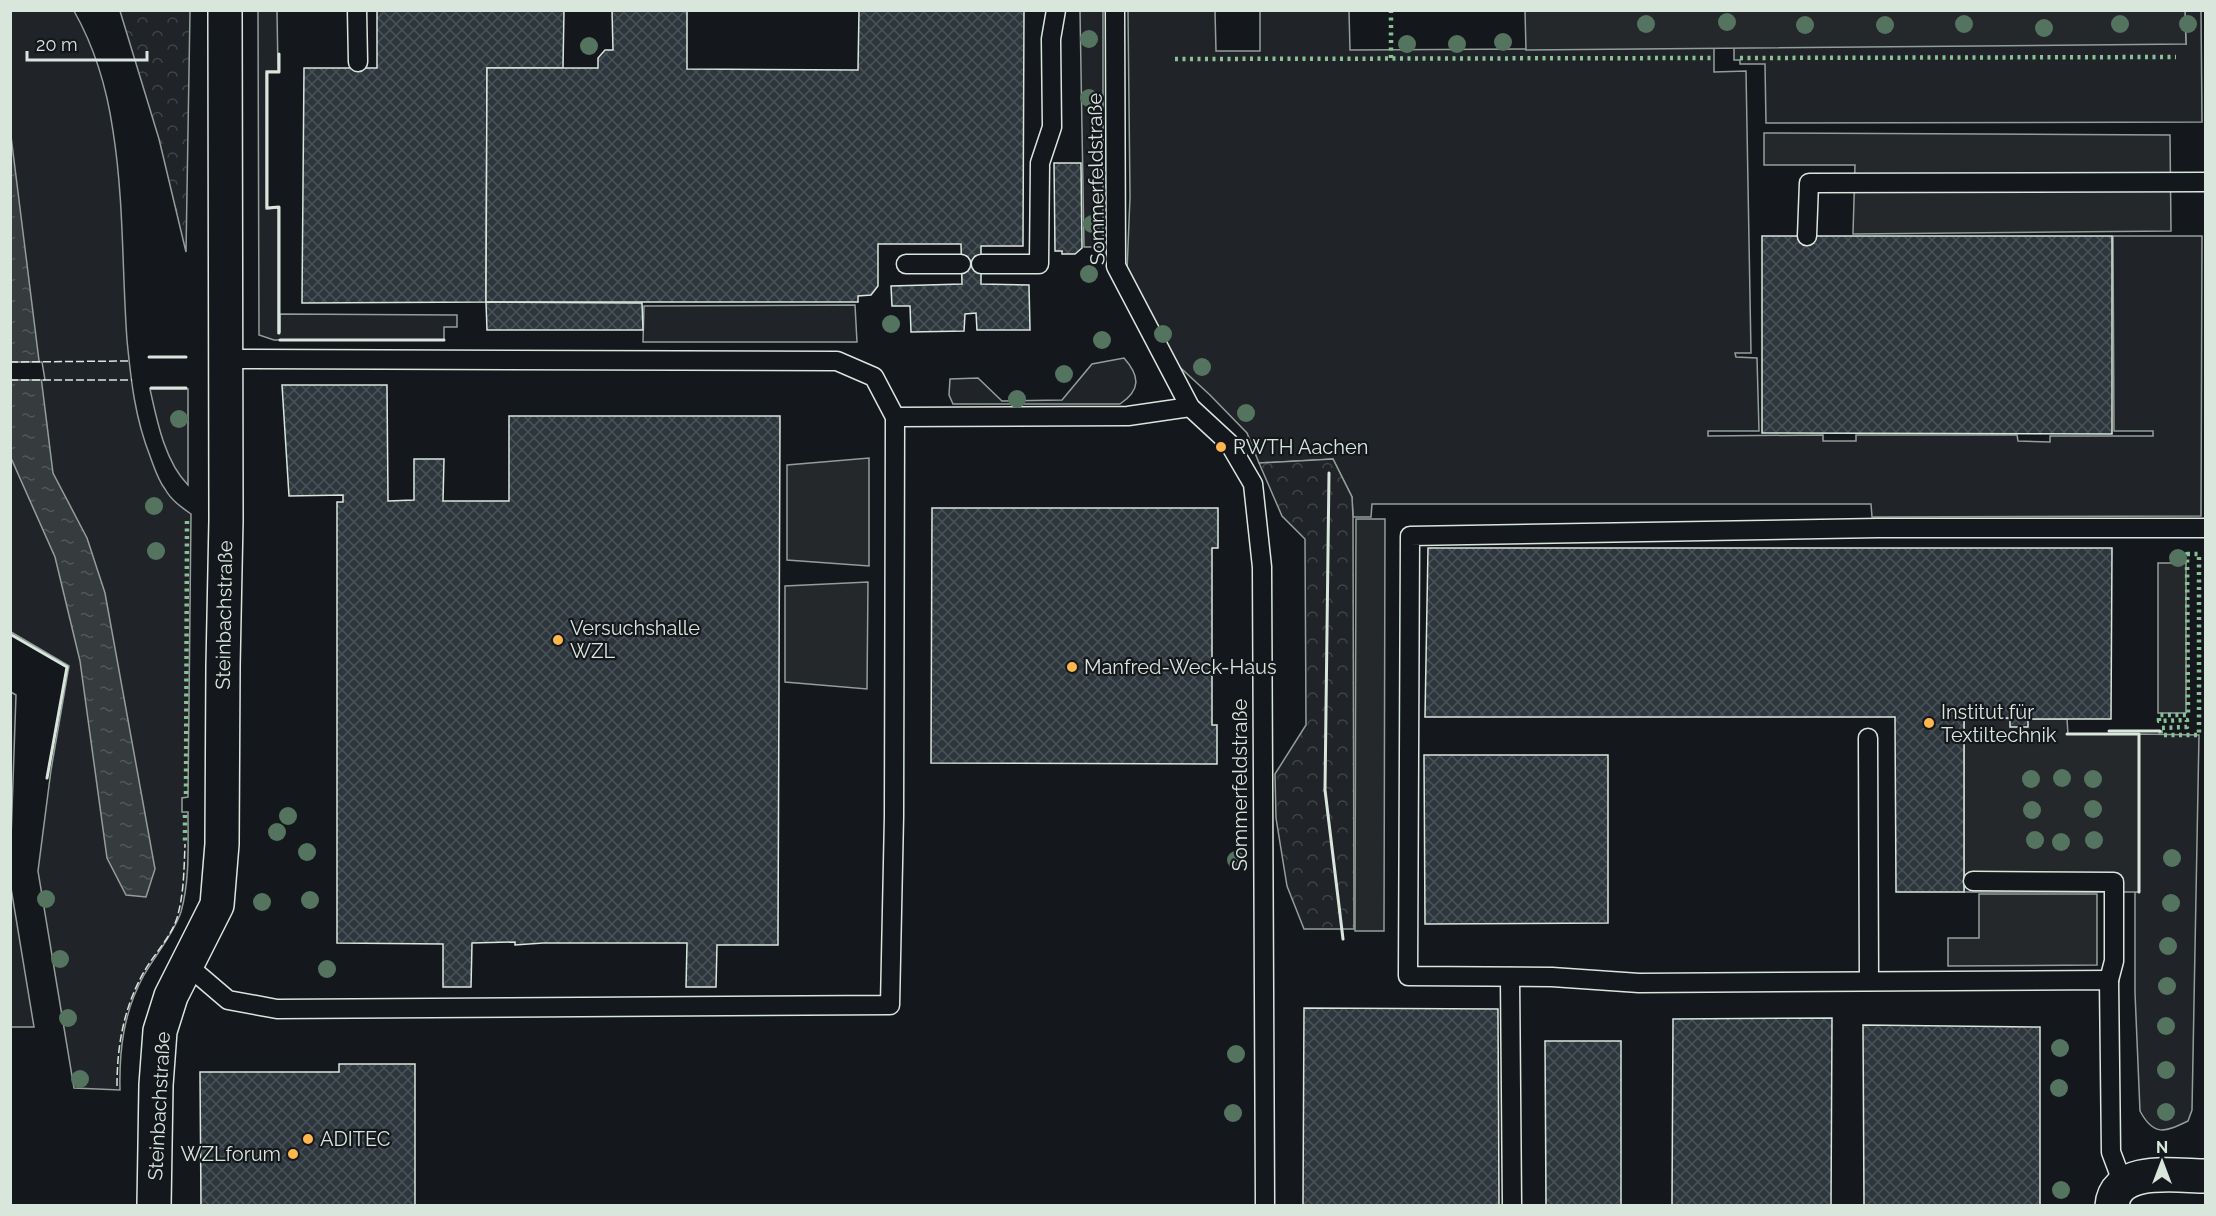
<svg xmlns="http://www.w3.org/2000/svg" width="2216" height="1216" viewBox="0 0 2216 1216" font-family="Raleway,sans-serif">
  <defs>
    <pattern id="forest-crowns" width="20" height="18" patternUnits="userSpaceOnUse" patternTransform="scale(1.5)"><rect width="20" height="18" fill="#202428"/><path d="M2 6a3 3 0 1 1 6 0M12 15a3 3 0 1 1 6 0" fill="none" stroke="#404447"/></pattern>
    <pattern id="water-ripples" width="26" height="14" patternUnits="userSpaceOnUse" patternTransform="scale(1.5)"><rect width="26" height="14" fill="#363b3e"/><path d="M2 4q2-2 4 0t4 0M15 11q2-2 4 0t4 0" fill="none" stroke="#525759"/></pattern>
    <pattern id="building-cross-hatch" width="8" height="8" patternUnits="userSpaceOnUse" patternTransform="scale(1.5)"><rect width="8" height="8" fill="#2c363c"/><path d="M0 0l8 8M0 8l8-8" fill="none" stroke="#4a5358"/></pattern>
  </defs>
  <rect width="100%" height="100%" fill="#14181c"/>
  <g fill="#202428" stroke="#939e99" stroke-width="1.5">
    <path d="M 1260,10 L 1349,11 L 1350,50 L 1714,48 L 1714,72 L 1746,71 L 1751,353 L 1735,353 L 1736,357 L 1757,358 L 1759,431 L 1708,431 L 1708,436 L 1823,435 L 1823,441 L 1856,441 L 1856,435 L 2017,435 L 2018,441 L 2050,442 L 2050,436 L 2153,436 L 2153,431 L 2114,431 L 2113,236 L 2202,236 L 2201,516 L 1872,517 L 1871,504 L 1372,504 L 1371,517 L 1353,517 L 1352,497 L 1333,459 L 1259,463 L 1247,433 L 1210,395 L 1171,359 L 1127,271 L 1130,197 L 1128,11 L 1215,11 L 1216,51 L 1260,51 Z"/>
    <path d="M 1816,10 L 2125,10 L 2186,44 L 2185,11 L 2201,11 L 2202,122 L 1766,123 L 1765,64 L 1740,64 L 1740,60 L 1734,60 L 1734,40 Z"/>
    <path d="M 11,11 L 74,11 C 95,48 107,89 113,131 C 124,200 122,271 127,340 C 131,381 135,418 150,456 C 154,467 158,480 165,489 C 171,500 181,507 191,514 L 188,797 L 182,798 L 182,812 L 188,812 C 188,844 190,880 181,912 C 173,935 156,954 144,975 C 124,1011 119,1049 120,1090 L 74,1088 L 38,871 L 51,770 L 69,666 L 11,632 Z"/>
    <path d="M 258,11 L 277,11 L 278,71 L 266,71 L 266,209 L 278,208 L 278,333 L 280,332 L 280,314 L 457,315 L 457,327 L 444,327 L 444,340 L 274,340 L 259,335 Z"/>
    <path d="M 1080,11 L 1103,11 L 1103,247 L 1084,247 Z"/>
    <path d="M 855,305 L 857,342 L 643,342 L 644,306 Z"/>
    <path d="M 1124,358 C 1140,376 1141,390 1120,404 L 953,404 L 949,395 L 950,379 L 978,378 L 1002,401 L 1062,400 L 1092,364 Z"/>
    <path d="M 150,389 L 188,389 L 188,485 C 165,462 157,421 150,389 Z"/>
    <path d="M 11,692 L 16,695 L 11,839 L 10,692 Z"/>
    <path d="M 2139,734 L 2199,735 L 2192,1110 L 2188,1121 C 2165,1132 2154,1137 2140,1111 L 2135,993 L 2135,892 L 2139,891 Z"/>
    <path d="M 10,888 L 11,888 L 34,1027 L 11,1027 Z"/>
  </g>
  <g fill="url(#forest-crowns)" stroke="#939e99" stroke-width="1.5">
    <path d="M 120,11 L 190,11 L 186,252 L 159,139 Z"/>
    <path d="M 1333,459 L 1352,497 L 1353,517 L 1354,929 L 1304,929 L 1287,886 L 1276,818 L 1275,774 L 1306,725 L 1305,539 L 1282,516 L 1259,463 Z"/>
  </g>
  <g fill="#24282b" stroke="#939e99" stroke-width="1.5">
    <path d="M 1525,11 L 2185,11 L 2186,44 L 1526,50 Z"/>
    <path d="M 1764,133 L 2170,135 L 2171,231 L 1853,234 L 1855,165 L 1764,165 Z"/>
    <path d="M 869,458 L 869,566 L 787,560 L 787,465 Z"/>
    <path d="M 1356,519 L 1385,519 L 1384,931 L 1355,931 Z"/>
    <rect x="2158" y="563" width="28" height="150"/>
    <path d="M 868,582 L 867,689 L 785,682 L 785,586 Z"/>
    <path d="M 1964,718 L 2067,719 L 2068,734 L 2139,734 L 2139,892 L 1964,892 Z"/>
    <path d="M 1979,894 L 2097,894 L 2097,965 L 1948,966 L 1948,938 L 1979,938 Z"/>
  </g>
  <path fill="url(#water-ripples)" stroke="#939e99" stroke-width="1.5" d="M 10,128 L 53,473 L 87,538 L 105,593 L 155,869 L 146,897 L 126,895 L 107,858 L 80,661 L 55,557 L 11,458 Z"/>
  <path fill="#14181c" stroke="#939e99" stroke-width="1.5" d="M 11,362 L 42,362 L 45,380 L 11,380 Z"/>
  <g fill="url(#building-cross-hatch)" stroke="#d8e6dc" stroke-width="1.5">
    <path d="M 377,10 L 564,10 L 563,68 L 487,68 L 486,302 L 302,303 L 304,68 L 377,68 Z"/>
    <path d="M 612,10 L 687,10 L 687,69 L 858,70 L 859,10 L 1024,10 L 1023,246 L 981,246 L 981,284 L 1029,285 L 1030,330 L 977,330 L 976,313 L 965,314 L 964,331 L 911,332 L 910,306 L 892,306 L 891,286 L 962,284 L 961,244 L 878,244 L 878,286 L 871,295 L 858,296 L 858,302 L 486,302 L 487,68 L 598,68 L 598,58 L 605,50 L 613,50 Z"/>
    <path d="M 1054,163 L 1081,163 L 1082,248 L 1075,254 L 1062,254 L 1062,251 L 1055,251 Z"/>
    <path d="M 1762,236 L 2112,236 L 2112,434 L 1762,433 Z"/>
    <path d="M 486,302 L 642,303 L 643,330 L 487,330 Z"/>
    <path d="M 282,385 L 387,385 L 388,501 L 414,500 L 414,459 L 444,459 L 443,501 L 509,501 L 509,416 L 780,416 L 778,945 L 717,945 L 716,987 L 686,987 L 687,943 L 543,943 L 515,945 L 515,942 L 472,943 L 471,987 L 443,987 L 443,944 L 337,943 L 337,502 L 343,502 L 343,495 L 289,496 Z"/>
    <path d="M 932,508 L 1218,508 L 1218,548 L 1212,548 L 1212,725 L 1217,725 L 1217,764 L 931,763 Z"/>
    <path d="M 1428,548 L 2112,548 L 2111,719 L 2028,719 L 2028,727 L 2010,727 L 2010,718 L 1964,718 L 1964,892 L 1896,892 L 1895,717 L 1425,717 Z"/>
    <path d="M 1424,755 L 1608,755 L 1608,923 L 1425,924 Z"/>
    <path d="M 1304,1008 L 1498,1009 L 1499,1206 L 1303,1206 Z"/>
    <path d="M 1832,1018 L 1831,1206 L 1672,1206 L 1673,1019 Z"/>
    <path d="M 1863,1025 L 2040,1027 L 2040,1206 L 1864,1206 Z"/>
    <path d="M 1545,1041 L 1621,1041 L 1621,1206 L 1546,1206 Z"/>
    <path d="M 339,1064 L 415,1064 L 415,1206 L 201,1206 L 200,1072 L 339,1072 Z"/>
  </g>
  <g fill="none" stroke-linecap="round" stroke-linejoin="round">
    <g stroke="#d8e6dc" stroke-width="21">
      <g id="service">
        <path d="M 357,10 L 358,62"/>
        <path d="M 1115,10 L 1116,266 L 1190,407 L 1229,443 L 1253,484 L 1262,567 L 1265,1206"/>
        <path d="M 1807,236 L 1809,183 L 2206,182"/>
        <path d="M 906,264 L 961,264"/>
        <path d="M 981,264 L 1039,264 L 1040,163 L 1052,127 L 1051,39 L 1056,10"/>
        <path d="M 895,417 L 1128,416 L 1190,407"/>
        <path d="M 1868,738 L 1869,981"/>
        <path d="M 1973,881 L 2114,882 L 2114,961 L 2109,980"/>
        <path d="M 187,965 L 228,1000 L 277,1009 L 890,1005 L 894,816 L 895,417 L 874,377 L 837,361 L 227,359"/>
        <path d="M 1510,977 L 1512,1206"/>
        <path d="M 2123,1184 L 2111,1152 L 2109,980 L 1639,983 L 1552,977 L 1408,976 L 1410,536 L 1878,528 L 2206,528"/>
      </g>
    </g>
    <g stroke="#d8e6dc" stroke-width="36">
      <g id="minor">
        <path d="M 154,1206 L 156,1085 L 160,1031 L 171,996 L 217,905 L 222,844 L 223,666 L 226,520 L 225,10"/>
        <path d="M 2112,1206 C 2115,1165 2177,1176 2206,1176"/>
      </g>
    </g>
    <use href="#service" stroke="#14181c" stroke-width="18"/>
    <use href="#minor" stroke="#14181c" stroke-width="33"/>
    <g stroke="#8ac095" stroke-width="4.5" stroke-dasharray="3 4.5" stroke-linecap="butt">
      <path d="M 1391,10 L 1391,58"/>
      <path d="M 1740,58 L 2176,57"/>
      <path d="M 1175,59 L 1712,58"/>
      <path d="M 2187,554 L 2199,554 L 2199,735 L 2161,735 L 2160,728 L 2187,727 L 2187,720 L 2159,721 L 2159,715 L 2188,715 Z"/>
      <path d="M 186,794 L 187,517"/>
      <path d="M 185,815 L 185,844"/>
    </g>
    <g stroke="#d8e6dc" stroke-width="1.5" stroke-dasharray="8 3" stroke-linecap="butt">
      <path d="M 10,362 L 131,361"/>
      <path d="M 10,380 L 132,380"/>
      <path d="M 117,1086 C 117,1045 124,1006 145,970 C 155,953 171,937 177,918 C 184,894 184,869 185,844"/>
    </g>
    <g stroke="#d8e6dc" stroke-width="3">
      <path d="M 279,333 L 279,207 L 267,208 L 267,72 L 279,72 L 279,54"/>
      <path d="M 280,340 L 444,340"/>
      <path d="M 149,357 L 186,357"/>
      <path d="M 151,388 L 186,388"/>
      <path d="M 1329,473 L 1325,790 L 1343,939"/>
      <path d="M 10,634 L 67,667 L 47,778"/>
      <path d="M 2109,731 L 2160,731"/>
      <path d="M 2067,734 L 2139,734 L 2139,892"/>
    </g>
  </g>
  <g fill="#55745f">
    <circle cx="1727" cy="22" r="9"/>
    <circle cx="1646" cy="24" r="9"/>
    <circle cx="1964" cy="24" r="9"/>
    <circle cx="2120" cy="24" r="9"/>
    <circle cx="2188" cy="24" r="9"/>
    <circle cx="1805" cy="25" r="9"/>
    <circle cx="1885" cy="25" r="9"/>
    <circle cx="2044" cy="28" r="9"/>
    <circle cx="1089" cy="39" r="9"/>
    <circle cx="1503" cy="42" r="9"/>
    <circle cx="1407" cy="44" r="9"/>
    <circle cx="1457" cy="44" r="9"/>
    <circle cx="589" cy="46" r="9"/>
    <circle cx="1089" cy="98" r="9"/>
    <circle cx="1092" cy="224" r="9"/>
    <circle cx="1089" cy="274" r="9"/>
    <circle cx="891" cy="324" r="9"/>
    <circle cx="1163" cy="334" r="9"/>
    <circle cx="1102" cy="340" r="9"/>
    <circle cx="1202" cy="367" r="9"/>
    <circle cx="1064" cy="374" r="9"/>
    <circle cx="1017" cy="399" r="9"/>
    <circle cx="1246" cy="413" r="9"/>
    <circle cx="179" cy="419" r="9"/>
    <circle cx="154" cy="506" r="9"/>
    <circle cx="156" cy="551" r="9"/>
    <circle cx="2178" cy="558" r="9"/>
    <circle cx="2062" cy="778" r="9"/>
    <circle cx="2031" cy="779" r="9"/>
    <circle cx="2093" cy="779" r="9"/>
    <circle cx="2093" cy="809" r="9"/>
    <circle cx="2032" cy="810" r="9"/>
    <circle cx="288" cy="816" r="9"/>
    <circle cx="277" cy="832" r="9"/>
    <circle cx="2035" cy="840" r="9"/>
    <circle cx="2094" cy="840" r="9"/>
    <circle cx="2061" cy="842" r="9"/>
    <circle cx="307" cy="852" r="9"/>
    <circle cx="2172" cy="858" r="9"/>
    <circle cx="1236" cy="860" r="9"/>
    <circle cx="46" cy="899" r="9"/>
    <circle cx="310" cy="900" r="9"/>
    <circle cx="262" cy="902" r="9"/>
    <circle cx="2171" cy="903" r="9"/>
    <circle cx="2168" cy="946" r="9"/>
    <circle cx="60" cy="959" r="9"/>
    <circle cx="327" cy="969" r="9"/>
    <circle cx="2167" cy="986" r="9"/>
    <circle cx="68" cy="1018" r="9"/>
    <circle cx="2166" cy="1026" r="9"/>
    <circle cx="2060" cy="1048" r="9"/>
    <circle cx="1236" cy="1054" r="9"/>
    <circle cx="2166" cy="1070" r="9"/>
    <circle cx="80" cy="1079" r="9"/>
    <circle cx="2059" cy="1088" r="9"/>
    <circle cx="2166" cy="1112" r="9"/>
    <circle cx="1233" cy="1113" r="9"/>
    <circle cx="2061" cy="1190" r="9"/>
  </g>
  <g fill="#ffb74d" stroke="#14181c" stroke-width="2">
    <circle cx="1221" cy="447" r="6"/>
    <circle cx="558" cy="640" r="6"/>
    <circle cx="1072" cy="667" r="6"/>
    <circle cx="1929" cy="723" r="6"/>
    <circle cx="308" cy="1139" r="6"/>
    <circle cx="293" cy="1154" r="6"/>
  </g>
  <g text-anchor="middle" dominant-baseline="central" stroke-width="4.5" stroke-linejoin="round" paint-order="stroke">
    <g font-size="20" fill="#d8e6dc" stroke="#14181c">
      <text transform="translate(1096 179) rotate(-91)">Sommerfeldstraße</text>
      <text transform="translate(224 615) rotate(-89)">Steinbachstraße</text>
      <text transform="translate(1240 785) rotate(-90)">Sommerfeldstraße</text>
      <text transform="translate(159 1106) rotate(-87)">Steinbachstraße</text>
    </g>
    <g font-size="20" fill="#d8e6dc" stroke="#14181c" text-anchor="start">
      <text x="1233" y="447">RWTH Aachen</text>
      <text x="570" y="628">Versuchshalle<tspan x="570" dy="23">WZL</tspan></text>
      <text x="1084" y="667">Manfred-Weck-Haus</text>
      <text x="1941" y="712">Institut für<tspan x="1941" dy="23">Textiltechnik</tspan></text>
      <text x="320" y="1139">ADITEC</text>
      <text x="281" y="1154" text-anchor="end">WZLforum</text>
    </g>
  </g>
  <rect width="2216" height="1216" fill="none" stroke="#d8e6dc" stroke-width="24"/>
  <g transform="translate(2162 1162)" stroke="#14181c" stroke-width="4.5" paint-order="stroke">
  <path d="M0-4.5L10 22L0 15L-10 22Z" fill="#d8e6dc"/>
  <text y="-9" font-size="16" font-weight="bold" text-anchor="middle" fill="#d8e6dc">N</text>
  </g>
  <path d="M27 51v9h120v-9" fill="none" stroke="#d8e6dc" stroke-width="3"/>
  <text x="36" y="51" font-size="18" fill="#d8e6dc" stroke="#14181c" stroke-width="4.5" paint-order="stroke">20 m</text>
</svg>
